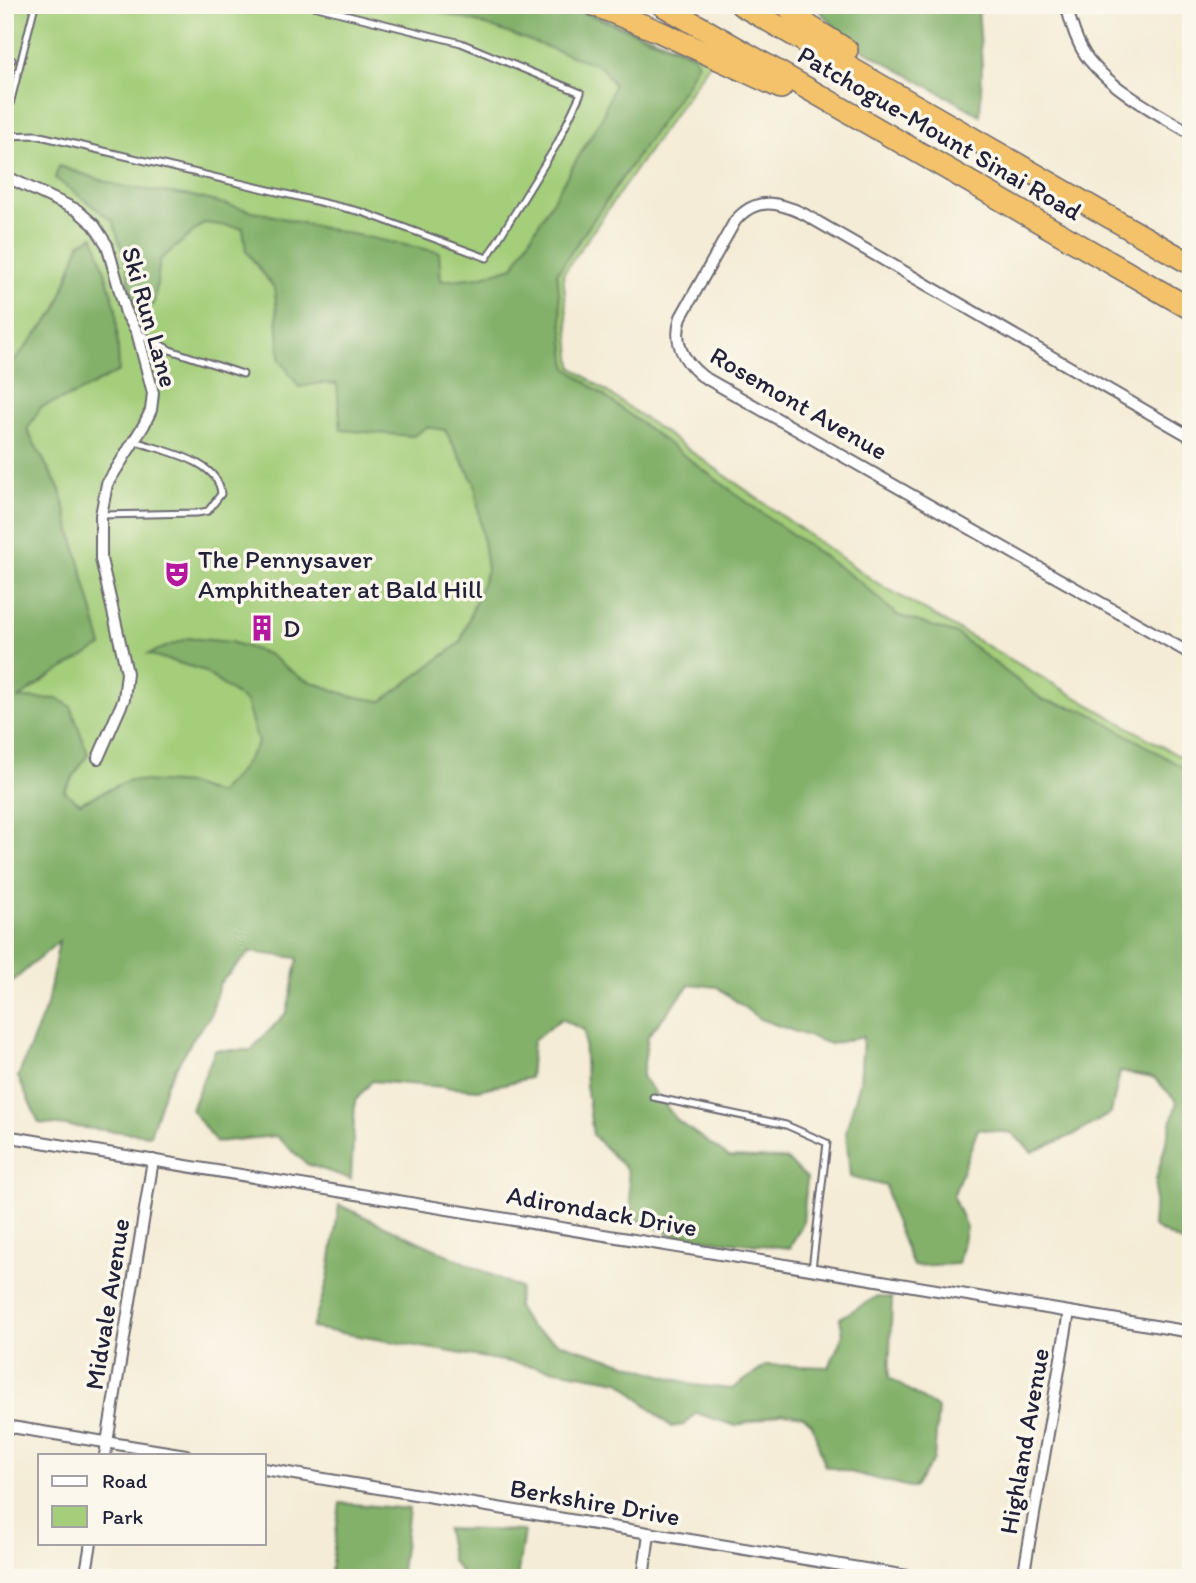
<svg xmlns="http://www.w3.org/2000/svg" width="1196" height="1583" viewBox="0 0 1196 1583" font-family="Itim,sans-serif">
  <rect width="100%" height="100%" fill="#fbf7ec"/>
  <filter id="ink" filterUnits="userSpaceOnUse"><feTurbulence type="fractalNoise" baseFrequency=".0143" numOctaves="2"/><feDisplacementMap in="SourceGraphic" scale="14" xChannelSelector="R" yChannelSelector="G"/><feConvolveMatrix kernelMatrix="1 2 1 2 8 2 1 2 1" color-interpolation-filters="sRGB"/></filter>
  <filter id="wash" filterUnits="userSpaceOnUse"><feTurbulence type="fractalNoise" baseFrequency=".00686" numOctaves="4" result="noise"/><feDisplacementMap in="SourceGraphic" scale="28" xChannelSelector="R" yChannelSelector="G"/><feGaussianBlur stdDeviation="1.57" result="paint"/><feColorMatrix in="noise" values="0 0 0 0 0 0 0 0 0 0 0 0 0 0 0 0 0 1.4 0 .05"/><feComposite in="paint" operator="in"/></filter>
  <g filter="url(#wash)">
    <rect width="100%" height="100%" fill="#f4ecd6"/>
    <path fill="#a4ce7a" stroke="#63785a" stroke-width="2" d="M 5,5 L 571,5 L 712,60 L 563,274 L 572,367 L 874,581 L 1191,763 L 1191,1011 L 5,793 Z"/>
    <g fill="#83b16a" stroke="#526a52" stroke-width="2">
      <path d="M 414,5 L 564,5 L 693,55 L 698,62 L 687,84 L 557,273 L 567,368 L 752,506 L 860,582 L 897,615 L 957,634 L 1043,700 L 1086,711 L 1191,772 L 1191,1242 L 1181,1242 L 1153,1227 L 1156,1180 L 1177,1101 L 1154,1078 L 1120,1072 L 1111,1113 L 1075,1134 L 1032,1152 L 1012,1133 L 978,1129 L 953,1197 L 966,1227 L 958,1264 L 913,1266 L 891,1211 L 886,1186 L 850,1177 L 846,1131 L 860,1082 L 863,1037 L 830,1044 L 760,1019 L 717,987 L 690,984 L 648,1036 L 642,1077 L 678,1121 L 729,1157 L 786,1159 L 807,1178 L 803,1222 L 790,1248 L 680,1237 L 633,1219 L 627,1170 L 593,1135 L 586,1085 L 584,1030 L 561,1019 L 533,1041 L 530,1078 L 478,1090 L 372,1081 L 355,1101 L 351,1179 L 307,1164 L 276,1136 L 216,1142 L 191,1109 L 215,1050 L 251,1050 L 287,1012 L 298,958 L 250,952 L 219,984 L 211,1015 L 194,1037 L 167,1083 L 150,1135 L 39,1123 L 18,1077 L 47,1005 L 59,941 L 5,988 L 5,365 L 14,361 L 56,311 L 80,243 L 94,236 L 116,308 L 119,371 L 76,394 L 41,407 L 27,430 L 60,490 L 102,646 L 50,676 L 19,698 L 59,699 L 71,707 L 88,754 L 64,791 L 80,803 L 129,780 L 189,784 L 218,794 L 239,772 L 258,743 L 246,702 L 202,670 L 148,654 L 188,638 L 231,642 L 268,654 L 301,678 L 350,696 L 382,701 L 460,643 L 487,570 L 475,484 L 445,430 L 427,427 L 413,436 L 341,430 L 337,384 L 322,383 L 299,387 L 280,360 L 275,289 L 246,251 L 243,228 L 204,223 L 160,260 L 154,305 L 133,306 L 127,266 L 113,221 L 55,178 L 59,166 L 119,186 L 192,196 L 318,227 L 439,252 L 441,281 L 479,277 L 513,267 L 602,117 L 614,85 L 600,66 L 483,24 Z"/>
      <path d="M 814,5 L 978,5 L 982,67 L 980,115 L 851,43 Z"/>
      <path d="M 339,1205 L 520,1288 L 517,1307 L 530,1327 L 559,1343 L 694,1385 L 732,1389 L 767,1365 L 829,1367 L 843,1335 L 840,1318 L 876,1297 L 892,1298 L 889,1378 L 938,1408 L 934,1459 L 914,1488 L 825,1466 L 812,1424 L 803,1416 L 782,1413 L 736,1426 L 696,1413 L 684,1425 L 671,1427 L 619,1381 L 312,1328 L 328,1279 Z"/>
      <path d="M 340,1503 L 409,1509 L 400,1578 L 330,1578 Z"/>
      <path d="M 446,1529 L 524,1531 L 517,1578 L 466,1578 L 452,1561 Z"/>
    </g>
  </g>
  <g filter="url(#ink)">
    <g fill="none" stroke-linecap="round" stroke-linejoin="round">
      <g stroke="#6c6971" stroke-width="9">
        <g id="lane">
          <path d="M 5,58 L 12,60"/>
          <path d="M 5,124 L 35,5"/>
          <path d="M 5,136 L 36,135 L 362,212 L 487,258 L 557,144 L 581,93 L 461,43 L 309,5"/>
          <path d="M 139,333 L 170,350 L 243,374"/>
          <path d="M 101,515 L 197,513 L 208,511 L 221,494 C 219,459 161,451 135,441"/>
          <path d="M 653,1097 L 786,1125 L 827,1143 L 812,1269"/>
        </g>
      </g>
      <g stroke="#6c6971" stroke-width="14">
        <g id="street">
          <path d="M 1066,5 C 1071,23 1077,45 1089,60 C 1113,90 1158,114 1191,133"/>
          <path d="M 5,176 L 77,210 L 94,225 L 107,245 L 126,313 L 137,332 L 153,393 L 151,410 L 144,425 L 107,484 L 101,515 L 101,559 L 127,673 L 124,699 L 98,758"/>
          <path d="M 1191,437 L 804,214 C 778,202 756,196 735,221 L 681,317 C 673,342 682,360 702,376 L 1191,654"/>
          <path d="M 5,1136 L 1191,1332"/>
          <path d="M 5,1426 L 186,1455"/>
          <path d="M 105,1455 L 153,1160"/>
          <path d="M 264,1469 L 919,1578"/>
          <path d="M 85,1578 L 91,1543"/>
          <path d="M 643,1578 L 649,1534"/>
          <path d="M 1023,1578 L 1069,1312"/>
        </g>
      </g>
      <g stroke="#6c6971" stroke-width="24">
        <g id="highway">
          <path d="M 594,5 L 660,32 L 781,88"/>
          <path d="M 662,5 L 1191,309"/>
          <path d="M 741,5 L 1191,264"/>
          <path d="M 786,5 L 809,26 L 847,50"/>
        </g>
      </g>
      <use href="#lane" stroke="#fff" stroke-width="5"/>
      <use href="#street" stroke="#fff" stroke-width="10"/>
      <use href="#highway" stroke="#f3c26a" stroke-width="21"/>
    </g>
  </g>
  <defs>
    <g id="theatre-bare" transform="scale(2.1)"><path d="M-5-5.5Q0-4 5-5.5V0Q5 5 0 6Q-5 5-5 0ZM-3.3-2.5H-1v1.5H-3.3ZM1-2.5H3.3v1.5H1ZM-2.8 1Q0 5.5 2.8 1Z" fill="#b5179e" stroke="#fbf7ec" stroke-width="2.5" paint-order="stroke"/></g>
    <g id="building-bare" transform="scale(2.1)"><path d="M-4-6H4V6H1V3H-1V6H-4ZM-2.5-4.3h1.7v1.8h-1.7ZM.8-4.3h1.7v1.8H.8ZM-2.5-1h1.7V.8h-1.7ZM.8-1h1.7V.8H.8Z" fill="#b5179e" stroke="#fbf7ec" stroke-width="2.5" paint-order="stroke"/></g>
  </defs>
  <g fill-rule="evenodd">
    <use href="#theatre-bare" x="177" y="574"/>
    <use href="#building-bare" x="262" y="628"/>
  </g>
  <g text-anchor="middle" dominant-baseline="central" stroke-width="7" stroke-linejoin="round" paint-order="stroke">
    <g font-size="26" fill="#22223b" stroke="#fbf7ec">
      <text transform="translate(940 133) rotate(30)">Patchogue-Mount Sinai Road</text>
      <text transform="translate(150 317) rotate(74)">Ski Run Lane</text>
      <text transform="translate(799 403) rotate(30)">Rosemont Avenue</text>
      <text transform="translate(602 1211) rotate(10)">Adirondack Drive</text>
      <text transform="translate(107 1304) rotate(-81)">Midvale Avenue</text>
      <text transform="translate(1024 1441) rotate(-80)">Highland Avenue</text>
      <text transform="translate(595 1502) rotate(10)">Berkshire Drive</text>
    </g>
    <g font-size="26" fill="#22223b" stroke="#fbf7ec" text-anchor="start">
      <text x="198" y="559">The Pennysaver<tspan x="198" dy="30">Amphitheater at Bald Hill</tspan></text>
      <text x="283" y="628">D</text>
    </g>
  </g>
  <rect width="1196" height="1583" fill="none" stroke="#fbf7ec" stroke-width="28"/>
  <rect x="38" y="1454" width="228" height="91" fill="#fbf7ec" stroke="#a4a2a5" stroke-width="2"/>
  <rect x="52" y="1476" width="35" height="10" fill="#ffffff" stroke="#a4a2a5" stroke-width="2"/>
  <text x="102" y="1488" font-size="21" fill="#22223b">Road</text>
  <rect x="52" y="1506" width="35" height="21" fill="#a4ce7a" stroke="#a4a2a5" stroke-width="2"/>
  <text x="102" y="1524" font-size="21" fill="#22223b">Park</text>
</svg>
